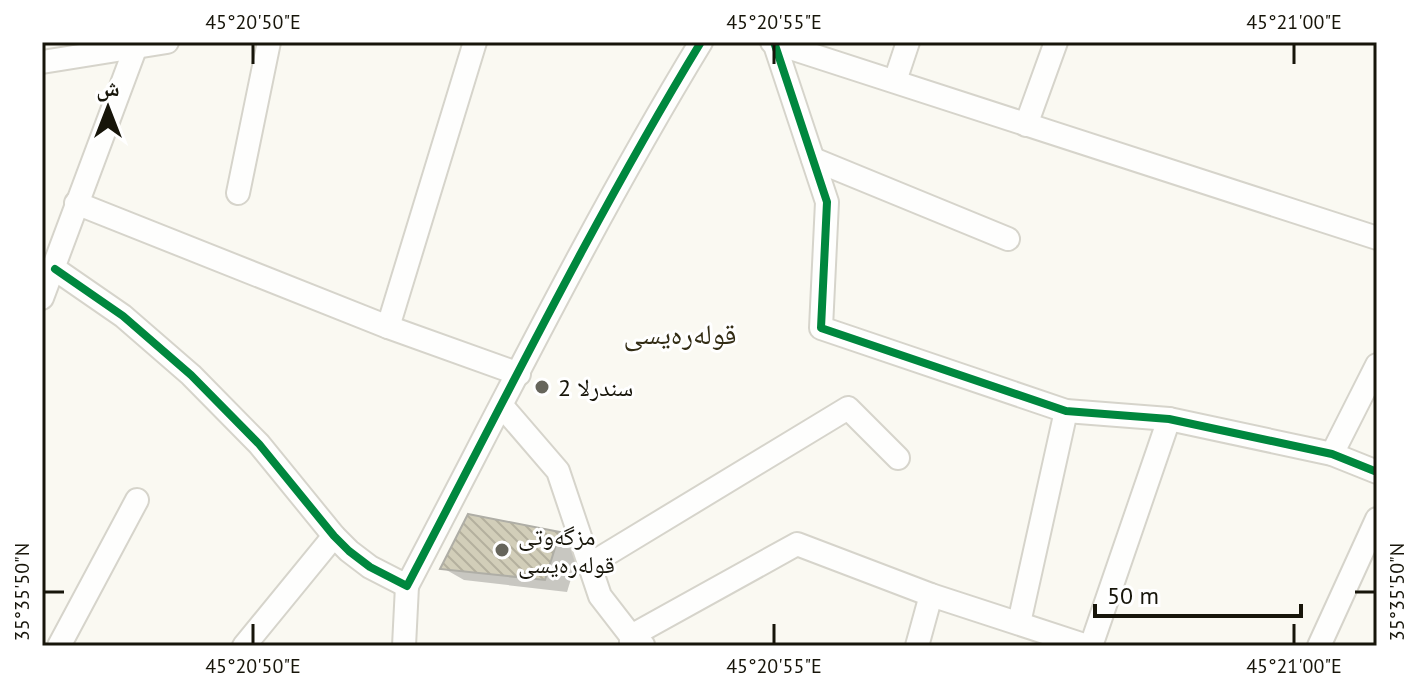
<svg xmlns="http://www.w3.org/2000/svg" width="1419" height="688" viewBox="0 0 1419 688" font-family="'PT Sans','Noto Naskh Arabic',sans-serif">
  <defs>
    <pattern id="building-back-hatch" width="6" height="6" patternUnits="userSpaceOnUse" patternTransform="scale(2)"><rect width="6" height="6" fill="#d2ceb9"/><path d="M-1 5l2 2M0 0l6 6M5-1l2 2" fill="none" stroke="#b4b09e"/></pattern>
  </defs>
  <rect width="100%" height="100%" fill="#faf9f2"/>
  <path fill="#0003" d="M 559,534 L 581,546 L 567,592 L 464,580 L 443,568 Z"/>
  <path fill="url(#building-back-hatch)" stroke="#afaea6" stroke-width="2" d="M 468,514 L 560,532 L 545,580 L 440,569 Z"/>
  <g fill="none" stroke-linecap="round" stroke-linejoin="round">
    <g stroke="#d6d4cb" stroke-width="26">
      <g id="street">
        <path d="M 772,42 L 1377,238"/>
        <path d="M 774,42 L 827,202 L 821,328 L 1066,411 L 1169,419 L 1332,454 L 1377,472"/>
        <path d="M 42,62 L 167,42"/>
        <path d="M 895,81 L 908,42"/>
        <path d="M 1026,125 L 1056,42"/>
        <path d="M 813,159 L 1008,239"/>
        <path d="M 238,193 L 269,42"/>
        <path d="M 76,203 L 388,327 L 519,374"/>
        <path d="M 55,269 L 123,316 L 191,375 L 259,444 L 334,536 L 349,551 L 370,567 L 407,586 C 503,403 594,218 701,42"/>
        <path d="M 42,298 L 135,49"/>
        <path d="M 388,327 L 475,42"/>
        <path d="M 502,406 L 558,471 L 600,596 L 631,636 L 643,645"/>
        <path d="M 1332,454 L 1377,365"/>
        <path d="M 589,565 L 848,408 L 898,458"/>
        <path d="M 1019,623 L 1066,411"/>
        <path d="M 59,646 L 137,500"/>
        <path d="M 244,646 L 334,536"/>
        <path d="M 404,646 L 407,586"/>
        <path d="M 631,646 L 631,636 L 797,544 L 931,595 L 1087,646"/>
        <path d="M 917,646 L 931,595"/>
        <path d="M 1091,646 L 1169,419"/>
        <path d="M 1319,646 L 1377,519"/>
      </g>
    </g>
    <use href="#street" stroke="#fefefd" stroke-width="22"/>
    <g stroke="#fff" stroke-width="13">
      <g id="cycleway">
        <path d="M 774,42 L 827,202 L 821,328 L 1066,411 L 1169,419 L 1332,454 L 1377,472"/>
        <path d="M 55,269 L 123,316 L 191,375 L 259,444 L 334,536 L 349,551 L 370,567 L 407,586 C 503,403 594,218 701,42"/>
      </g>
    </g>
    <use href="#cycleway" stroke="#00873e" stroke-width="8"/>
  </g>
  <path fill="none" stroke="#17150a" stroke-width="3" d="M 253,44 L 253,64M 774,44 L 774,64M 1294,44 L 1294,64M 44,592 L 64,592M 1355,592 L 1375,592M 253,624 L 253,644M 774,624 L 774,644M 1294,624 L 1294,644"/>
  <g fill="#66655b" stroke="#fff" stroke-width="3">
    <circle cx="542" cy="387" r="8"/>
    <circle cx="502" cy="550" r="8"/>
  </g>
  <g text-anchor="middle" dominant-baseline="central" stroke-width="6" stroke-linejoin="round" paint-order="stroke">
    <g font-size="24" fill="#17150a" stroke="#fff" text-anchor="start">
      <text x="558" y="387">سندرلا 2</text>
      <text x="518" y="536">مزگەوتی<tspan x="518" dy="28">قولەرەیسی</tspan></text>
    </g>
    <g font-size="28" fill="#322c14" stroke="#fff">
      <text x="680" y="333">قولەرەیسی</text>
    </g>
  </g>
  <rect width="1419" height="688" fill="none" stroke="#ffffff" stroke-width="88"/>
  <g transform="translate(108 108)" stroke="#ffffff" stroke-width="6" paint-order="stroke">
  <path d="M0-6L14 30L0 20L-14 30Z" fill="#17150a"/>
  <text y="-12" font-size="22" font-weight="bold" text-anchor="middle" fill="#17150a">ش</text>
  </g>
  <path d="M1095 604v12h206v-12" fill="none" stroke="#17150a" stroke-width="4"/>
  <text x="1107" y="604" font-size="24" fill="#17150a" stroke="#ffffff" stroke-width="6" paint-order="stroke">50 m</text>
  <rect x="44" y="44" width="1331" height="600" fill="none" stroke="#17150a" stroke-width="3"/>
  <g font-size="20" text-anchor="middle" fill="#17150a">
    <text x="253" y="29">45°20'50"E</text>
    <text x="774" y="29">45°20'55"E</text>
    <text x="1294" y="29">45°21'00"E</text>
    <text transform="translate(22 592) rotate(-90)" y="7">35°35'50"N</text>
    <text transform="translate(1397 592) rotate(-90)" y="7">35°35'50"N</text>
    <text x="253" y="673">45°20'50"E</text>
    <text x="774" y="673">45°20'55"E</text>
    <text x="1294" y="673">45°21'00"E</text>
  </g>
</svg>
